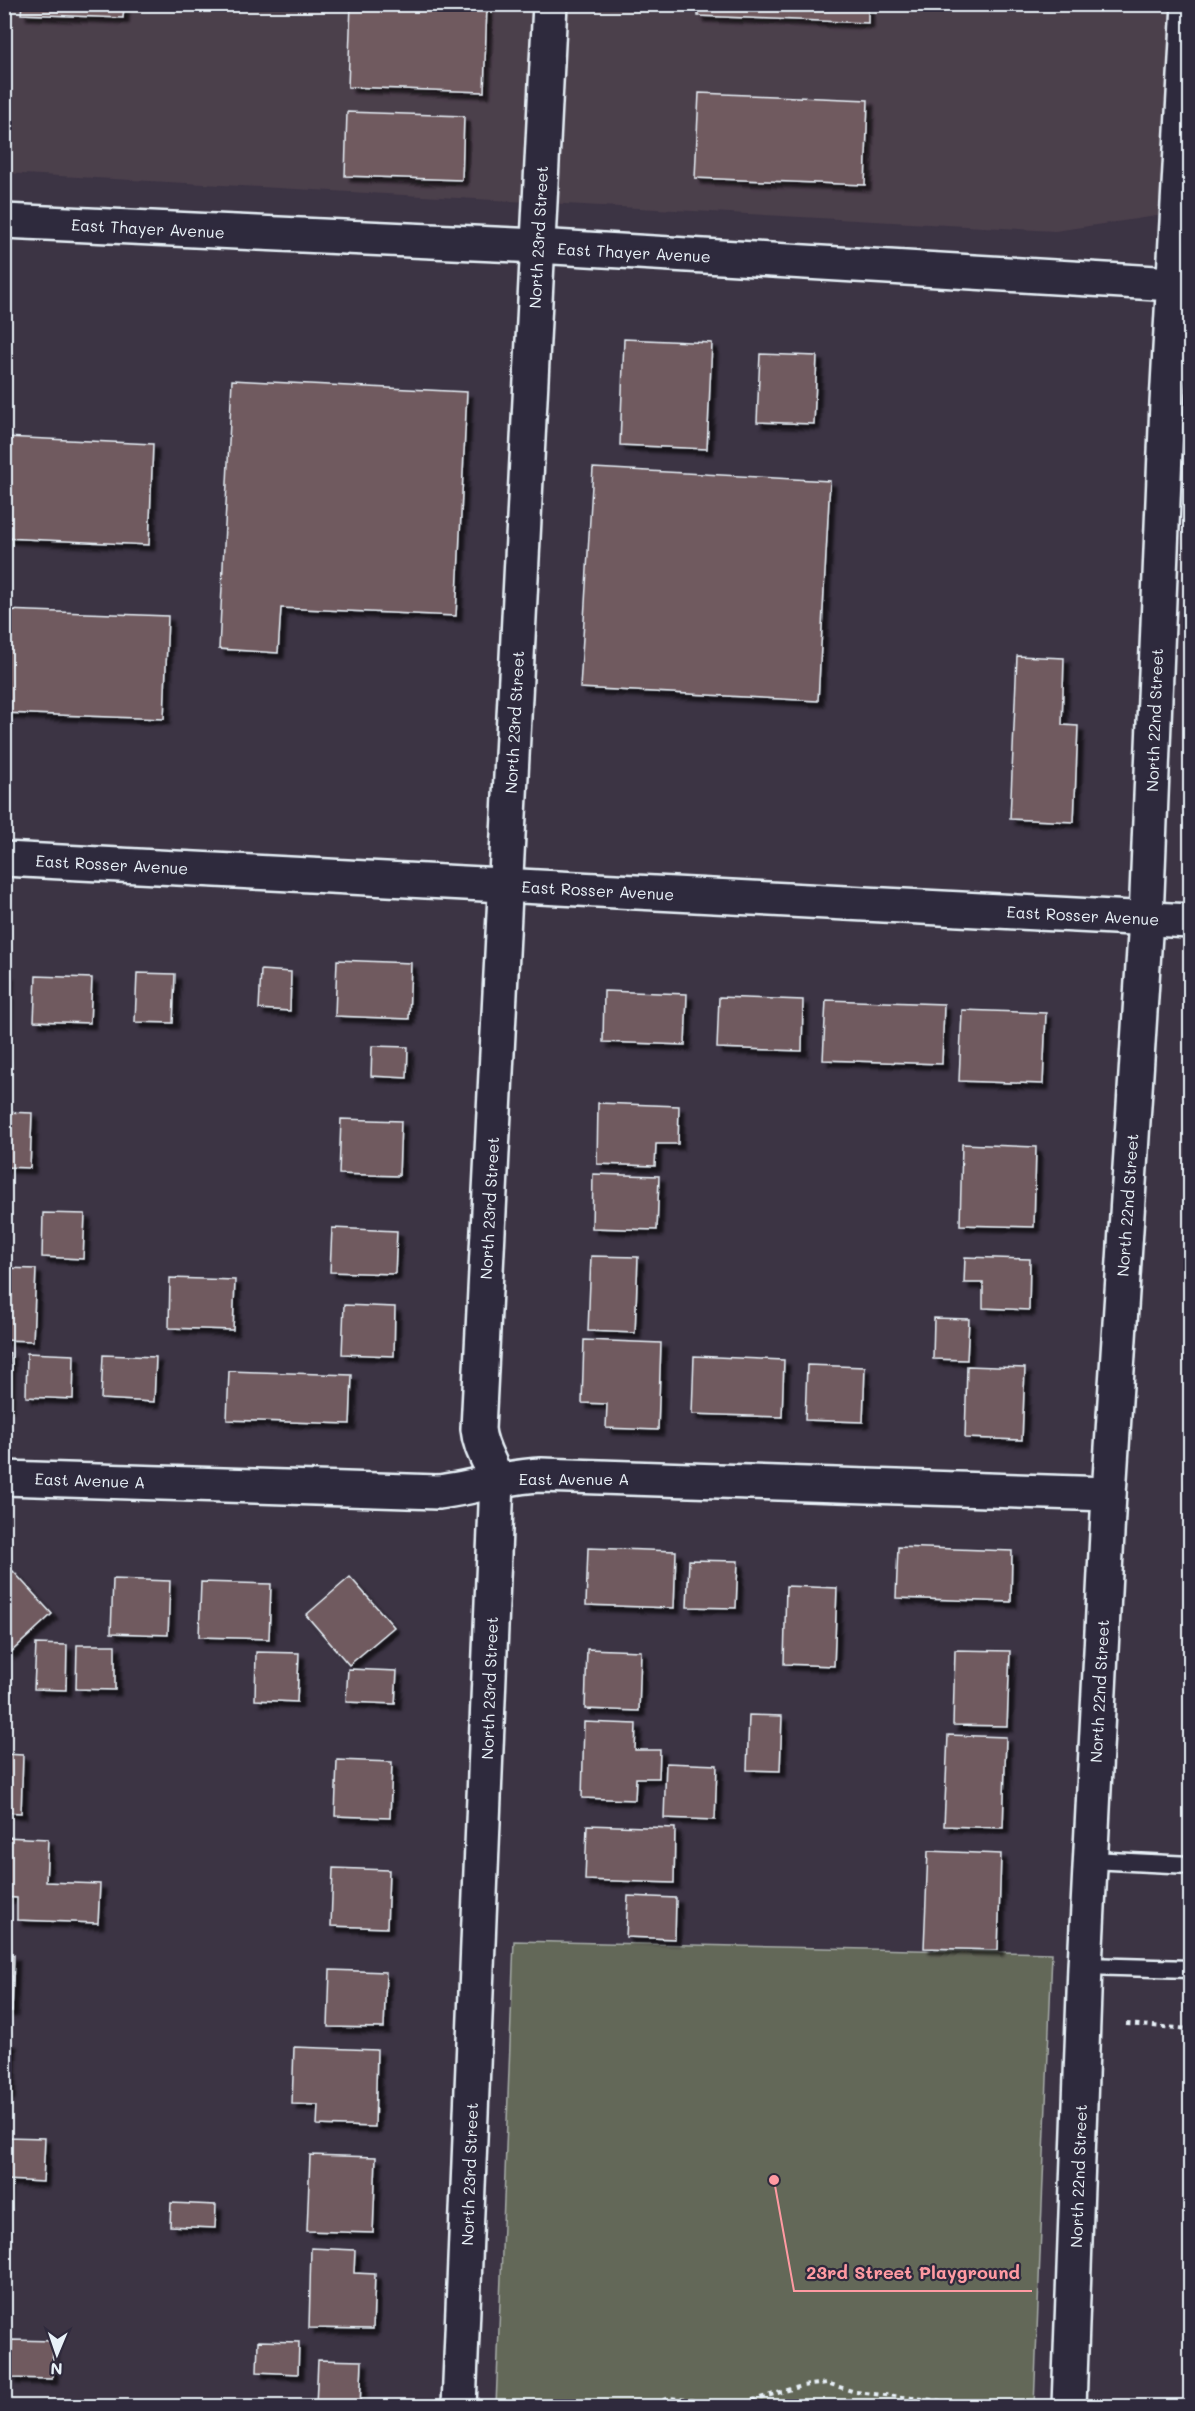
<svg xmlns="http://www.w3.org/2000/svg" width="1195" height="2411" viewBox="0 0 1195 2411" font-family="Mali,sans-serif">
  <defs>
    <filter id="shadow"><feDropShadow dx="5.5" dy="5.5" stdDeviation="1.5" flood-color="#0009"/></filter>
  </defs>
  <rect width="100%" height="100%" fill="#3c3444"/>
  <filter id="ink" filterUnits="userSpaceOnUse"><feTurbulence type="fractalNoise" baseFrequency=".0167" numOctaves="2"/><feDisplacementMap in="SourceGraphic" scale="12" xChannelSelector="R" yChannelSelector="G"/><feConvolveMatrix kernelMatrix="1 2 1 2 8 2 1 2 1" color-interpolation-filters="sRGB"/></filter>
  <g filter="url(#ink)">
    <path fill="#4c3f4c" d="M 5,5 L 1190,5 L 1190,211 L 1055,231 L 5,173 Z"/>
    <path fill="#646759" stroke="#a6aca8" stroke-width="1.5" d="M 514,1941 L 1052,1953 L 1034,2406 L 496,2406 Z"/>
    <g fill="#705a5f" stroke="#e8f1f8" stroke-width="1.5" filter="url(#shadow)">
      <path d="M 22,4 L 124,4 L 123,18 L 21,14 Z"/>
      <path d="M 351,4 L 487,4 L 484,92 L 348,87 Z"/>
      <path d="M 698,4 L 868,4 L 868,23 L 698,16 Z"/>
      <path d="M 699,93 L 868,100 L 865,185 L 695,178 Z"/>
      <path d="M 347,112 L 464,116 L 462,180 L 345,176 Z"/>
      <path d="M 624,339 L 712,343 L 707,449 L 620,445 Z"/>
      <path d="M 760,354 L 817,356 L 814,424 L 757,422 Z"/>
      <path d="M 232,380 L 467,392 L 456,616 L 281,608 L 278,653 L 219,649 Z"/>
      <path d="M 4,437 L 153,444 L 149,545 L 4,538 Z"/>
      <path d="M 593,468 L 830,481 L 818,701 L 580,688 Z"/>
      <path d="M 4,610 L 168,616 L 164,719 L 4,713 Z"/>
      <path d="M 1017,656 L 1064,658 L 1062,725 L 1078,726 L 1074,822 L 1010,819 Z"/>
      <path d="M 337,960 L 411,963 L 409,1019 L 335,1016 Z"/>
      <path d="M 261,970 L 291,972 L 290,1011 L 259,1009 Z"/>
      <path d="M 137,973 L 175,974 L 173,1023 L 135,1022 Z"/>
      <path d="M 4,974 L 8,974 L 5,1057 L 4,1057 Z"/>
      <path d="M 36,976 L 92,978 L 90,1023 L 34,1021 Z"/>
      <path d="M 604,991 L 687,994 L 685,1045 L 603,1042 Z"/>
      <path d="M 719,997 L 803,1000 L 802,1051 L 717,1048 Z"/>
      <path d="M 826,1000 L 944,1004 L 942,1064 L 823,1060 Z"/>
      <path d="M 962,1010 L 1046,1013 L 1043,1084 L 959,1081 Z"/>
      <path d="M 372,1046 L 408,1047 L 407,1078 L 371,1076 Z"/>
      <path d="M 598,1103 L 679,1106 L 678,1144 L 656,1144 L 655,1166 L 597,1164 Z"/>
      <path d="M 4,1112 L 32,1113 L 30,1168 L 4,1167 Z"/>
      <path d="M 341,1119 L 401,1121 L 399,1176 L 339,1174 Z"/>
      <path d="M 962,1144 L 1036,1147 L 1034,1227 L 960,1225 Z"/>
      <path d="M 593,1174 L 659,1176 L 657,1230 L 592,1228 Z"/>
      <path d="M 43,1213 L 85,1214 L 83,1259 L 42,1257 Z"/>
      <path d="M 332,1228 L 397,1231 L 395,1274 L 330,1272 Z"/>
      <path d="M 591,1256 L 638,1257 L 635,1333 L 588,1331 Z"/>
      <path d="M 965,1257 L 1030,1259 L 1029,1310 L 983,1308 L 983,1283 L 964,1283 Z"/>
      <path d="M 4,1268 L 36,1269 L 33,1341 L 4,1340 Z"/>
      <path d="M 170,1278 L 235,1280 L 233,1330 L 169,1328 Z"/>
      <path d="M 344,1305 L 395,1307 L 394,1356 L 342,1354 Z"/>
      <path d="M 934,1318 L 969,1319 L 967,1360 L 933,1359 Z"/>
      <path d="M 584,1340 L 661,1343 L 658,1430 L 606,1428 L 607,1404 L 582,1403 Z"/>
      <path d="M 4,1352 L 10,1353 L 8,1406 L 4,1406 Z"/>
      <path d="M 27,1353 L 74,1355 L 73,1399 L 26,1397 Z"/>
      <path d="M 103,1355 L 156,1357 L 154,1402 L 101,1399 Z"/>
      <path d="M 694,1356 L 784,1360 L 782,1417 L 692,1414 Z"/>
      <path d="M 807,1365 L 865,1367 L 863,1422 L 805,1420 Z"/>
      <path d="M 967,1366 L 1025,1368 L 1022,1440 L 965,1438 Z"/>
      <path d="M 229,1371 L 352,1375 L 350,1424 L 227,1420 Z"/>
      <path d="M 898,1547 L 1012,1551 L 1011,1602 L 896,1598 Z"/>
      <path d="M 588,1548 L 676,1551 L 674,1608 L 586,1605 Z"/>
      <path d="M 689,1560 L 738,1561 L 736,1608 L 687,1607 Z"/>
      <path d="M 13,1571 L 52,1614 L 10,1653 L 4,1648 L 4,1579 Z"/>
      <path d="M 350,1577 L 394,1627 L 349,1665 L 306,1615 Z"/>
      <path d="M 113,1579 L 170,1581 L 168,1635 L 111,1633 Z"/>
      <path d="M 201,1582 L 271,1584 L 269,1639 L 199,1637 Z"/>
      <path d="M 786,1586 L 837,1588 L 834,1666 L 784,1664 Z"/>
      <path d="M 36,1644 L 67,1645 L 66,1690 L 34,1689 Z"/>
      <path d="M 77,1645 L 115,1645 L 115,1690 L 76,1689 Z"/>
      <path d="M 587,1649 L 641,1651 L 639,1711 L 585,1709 Z"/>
      <path d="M 955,1650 L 1010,1651 L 1007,1726 L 953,1725 Z"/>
      <path d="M 256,1652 L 299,1653 L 297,1702 L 255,1700 Z"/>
      <path d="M 348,1669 L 397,1671 L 395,1704 L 346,1702 Z"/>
      <path d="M 749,1715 L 782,1716 L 780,1771 L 747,1770 Z"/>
      <path d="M 584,1722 L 636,1724 L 635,1750 L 660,1750 L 659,1778 L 636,1778 L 635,1800 L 582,1798 Z"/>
      <path d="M 948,1735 L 1006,1737 L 1003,1828 L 944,1826 Z"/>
      <path d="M 4,1754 L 23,1755 L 21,1813 L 4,1812 Z"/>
      <path d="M 337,1760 L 392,1762 L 390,1818 L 335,1816 Z"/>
      <path d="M 666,1763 L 717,1765 L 715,1820 L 664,1818 Z"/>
      <path d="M 587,1825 L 675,1828 L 674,1883 L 585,1880 Z"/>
      <path d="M 4,1837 L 48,1839 L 46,1882 L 100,1884 L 98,1923 L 17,1920 L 17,1898 L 4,1897 Z"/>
      <path d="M 928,1851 L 1001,1854 L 998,1950 L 924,1948 Z"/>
      <path d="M 333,1868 L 389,1870 L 387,1928 L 331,1926 Z"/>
      <path d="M 628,1896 L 676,1898 L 675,1939 L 626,1937 Z"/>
      <path d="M 4,1955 L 14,1955 L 12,2011 L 4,2011 Z"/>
      <path d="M 330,1970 L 386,1972 L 384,2028 L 328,2027 Z"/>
      <path d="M 4,2041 L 11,2042 L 9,2094 L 4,2094 Z"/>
      <path d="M 294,2047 L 377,2050 L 375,2127 L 317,2125 L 318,2105 L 292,2104 Z"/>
      <path d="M 5,2137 L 45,2138 L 43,2182 L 7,2180 L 6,2203 Z"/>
      <path d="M 310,2155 L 376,2157 L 373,2233 L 307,2231 Z"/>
      <path d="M 171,2203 L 216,2205 L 215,2228 L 170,2226 Z"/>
      <path d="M 311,2248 L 355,2250 L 354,2273 L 375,2274 L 373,2329 L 309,2328 Z"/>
      <path d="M 12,2340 L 53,2341 L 52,2379 L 10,2378 Z"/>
      <path d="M 258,2341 L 299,2342 L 298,2374 L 257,2372 Z"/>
      <path d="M 318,2360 L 362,2361 L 360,2406 L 316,2406 Z"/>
    </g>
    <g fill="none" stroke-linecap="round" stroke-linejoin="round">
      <g stroke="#e8f1f8" stroke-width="21">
        <g id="lane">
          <path d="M 1091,1860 L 1190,1865"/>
          <path d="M 1085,1966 L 1190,1969"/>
        </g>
      </g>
      <g stroke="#e8f1f8" stroke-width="38">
        <g id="street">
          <path d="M 4,221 L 537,246 L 1190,285"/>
          <path d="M 4,1478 L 438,1492 C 473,1488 506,1476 541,1475 L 1109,1494"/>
          <path d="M 459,2406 L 497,1481 C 491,1462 480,1450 478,1429 L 550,4"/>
          <path d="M 1069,2406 L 1085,1966 L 1109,1494 L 1146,919 L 1167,403 L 1189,4"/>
        </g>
      </g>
      <g stroke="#e8f1f8" stroke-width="38">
        <path id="secondary" d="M 4,859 L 1190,921"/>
      </g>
      <g stroke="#e8f1f8" stroke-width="4" stroke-dasharray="4.5 4.5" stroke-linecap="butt">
        <path d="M 1126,2024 L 1190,2029"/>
        <path d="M 646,2406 L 669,2398 L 736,2405 L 802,2386 L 827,2383 L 855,2392 L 952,2402 L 1021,2404"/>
      </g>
      <use href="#lane" stroke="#2f2a3d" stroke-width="16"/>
      <use href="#street" stroke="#2f2a3d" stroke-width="33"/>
      <use href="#secondary" stroke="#2f2a3d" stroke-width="33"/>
    </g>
  </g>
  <g text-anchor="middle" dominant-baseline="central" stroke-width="4.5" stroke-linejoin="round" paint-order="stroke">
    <g font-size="16" fill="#e8f1f8" stroke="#2f2a3d">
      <text transform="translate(148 228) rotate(3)">East Thayer Avenue</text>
      <text transform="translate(538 237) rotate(-87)">North 23rd Street</text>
      <text transform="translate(634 252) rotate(3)">East Thayer Avenue</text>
      <text transform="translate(1154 720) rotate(-88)">North 22nd Street</text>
      <text transform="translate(514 722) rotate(-87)">North 23rd Street</text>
      <text transform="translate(112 864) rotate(3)">East Rosser Avenue</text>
      <text transform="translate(598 890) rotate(3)">East Rosser Avenue</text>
      <text transform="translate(1083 915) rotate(3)">East Rosser Avenue</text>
      <text transform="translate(1127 1205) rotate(-86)">North 22nd Street</text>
      <text transform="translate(489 1208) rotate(-87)">North 23rd Street</text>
      <text x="574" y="1478">East Avenue A</text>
      <text transform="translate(90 1480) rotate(2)">East Avenue A</text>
      <text transform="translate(489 1688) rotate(-88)">North 23rd Street</text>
      <text transform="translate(1099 1691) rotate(-87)">North 22nd Street</text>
      <text transform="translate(469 2174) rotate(-88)">North 23rd Street</text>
      <text transform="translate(1078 2176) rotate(-88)">North 22nd Street</text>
    </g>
  </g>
  <path fill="none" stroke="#ff9aa2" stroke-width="2" d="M774 2180L794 2291H1032"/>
  <circle fill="#ff9aa2" stroke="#2f2a3d" stroke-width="2" cx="774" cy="2180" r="6"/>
  <g font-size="18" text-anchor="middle" font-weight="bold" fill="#ff9aa2" stroke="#2f2a3d" stroke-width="4.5" stroke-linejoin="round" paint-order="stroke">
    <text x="913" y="2279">23rd Street Playground</text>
  </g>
  <rect width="1195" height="2411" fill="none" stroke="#2f2a3d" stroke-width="24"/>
  <rect x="12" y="12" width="1171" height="2387" fill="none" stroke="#e8f1f8" stroke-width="2" filter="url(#ink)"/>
  <g transform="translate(57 2354) rotate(182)" stroke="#2f2a3d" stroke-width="4.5" paint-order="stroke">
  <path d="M0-4.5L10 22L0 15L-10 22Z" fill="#e8f1f8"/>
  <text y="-9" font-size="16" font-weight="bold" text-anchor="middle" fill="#e8f1f8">N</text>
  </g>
</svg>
